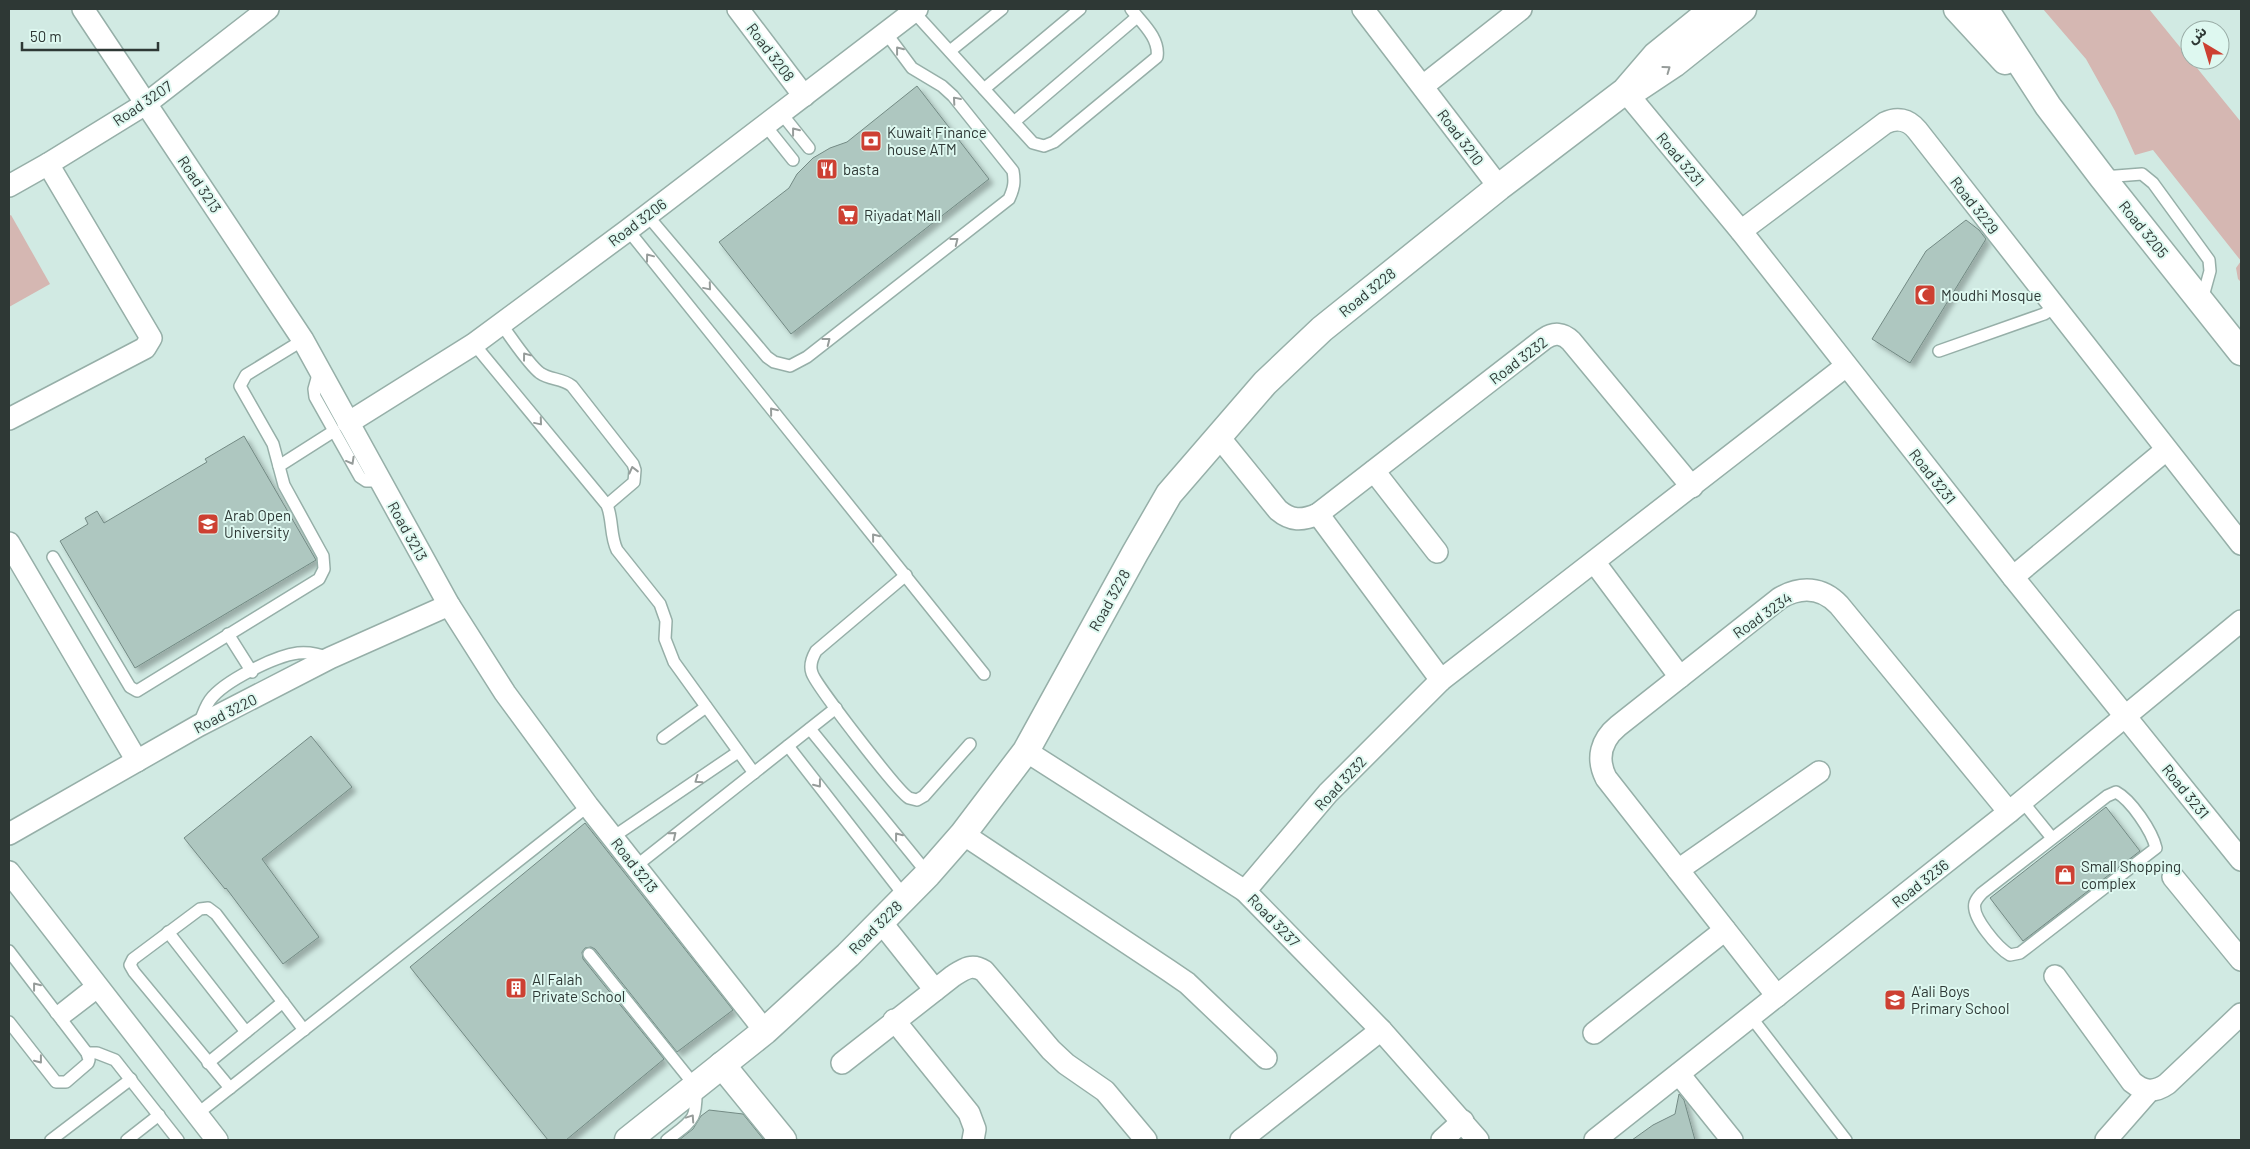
<svg xmlns="http://www.w3.org/2000/svg" width="2250" height="1149" viewBox="0 0 2250 1149" font-family="Barlow,'Noto Sans Arabic',sans-serif">
  <defs>
    <filter id="shadow"><feDropShadow dx="4.5" dy="4.5" stdDeviation="2.5" flood-color="#0004"/></filter>
  </defs>
  <rect width="100%" height="100%" fill="#d1eae3"/>
  <g fill="#d5b7b2">
    <path d="M 2043,9 L 2149,9 L 2241,122 L 2241,282 L 2238,279 L 2236,268 L 2241,261 L 2153,150 L 2135,155 L 2115,111 L 2086,59 Z"/>
    <path d="M 11,215 L 50,284 L 9,307 L 9,216 Z"/>
  </g>
  <g fill="#aec7c0" stroke="#738a84" filter="url(#shadow)">
    <path d="M 917,86 L 989,179 L 791,334 L 719,242 L 789,188 L 797,174 L 813,158 L 830,148 L 847,142 Z"/>
    <path d="M 1966,220 L 1979,230 L 1986,239 L 1910,363 L 1872,339 L 1926,251 Z"/>
    <path d="M 244,436 L 316,560 L 135,668 L 60,541 L 88,524 L 85,518 L 97,511 L 104,523 L 207,462 L 205,459 Z"/>
    <path d="M 311,736 L 352,787 L 262,859 L 319,937 L 283,964 L 226,888 L 225,889 L 184,838 Z"/>
    <path d="M 2106,807 L 2140,851 L 2023,941 L 1990,898 Z"/>
    <path d="M 585,823 L 733,1010 L 677,1052 L 595,949 L 591,947 L 585,948 L 582,952 L 583,959 L 664,1059 L 566,1140 L 548,1140 L 410,967 Z"/>
    <path d="M 1679,1094 L 1684,1100 L 1695,1140 L 1632,1140 L 1653,1125 L 1675,1114 Z"/>
    <path d="M 709,1110 L 743,1114 L 764,1140 L 679,1140 L 693,1129 L 701,1116 Z"/>
  </g>
  <g fill="none" stroke-linecap="round" stroke-linejoin="round">
    <g stroke="#96afa8" stroke-width="14">
      <g id="service">
        <path d="M 913,11 L 1033,143 L 1044,146 L 1054,142 L 1157,57 C 1160,38 1142,23 1131,9"/>
        <path d="M 950,51 L 1002,9"/>
        <path d="M 984,89 L 1080,9"/>
        <path d="M 781,113 L 809,148"/>
        <path d="M 1014,122 L 1137,17"/>
        <path d="M 765,125 L 793,160"/>
        <path d="M 2103,177 L 2142,174 L 2153,183 L 2209,260 L 2210,271 L 2202,300"/>
        <path d="M 647,215 L 767,357 L 774,362 L 790,366 L 807,357 L 1009,199 C 1014,188 1015,182 1013,171 L 953,96 L 942,86 L 912,68 L 886,33"/>
        <path d="M 628,230 L 984,674"/>
        <path d="M 501,324 C 511,337 528,364 540,373 C 550,380 562,378 572,386 L 633,464 L 635,470 L 634,482 L 607,505"/>
        <path d="M 474,344 L 607,505 C 613,520 610,536 617,550 L 660,604 L 666,621 L 665,639 L 674,662 L 754,773"/>
        <path d="M 1939,351 L 2044,314 L 2055,307"/>
        <path d="M 319,371 L 314,389 L 315,397 L 360,477 L 366,481 L 381,481"/>
        <path d="M 279,466 L 334,431"/>
        <path d="M 53,557 L 130,687 L 137,691 L 319,579 L 324,569 L 323,556 L 284,485 L 273,444 L 240,386 L 246,375 L 303,340"/>
        <path d="M 906,575 L 816,651 C 812,658 809,665 812,673 C 815,684 898,792 909,798 L 917,800 L 924,796 L 970,744"/>
        <path d="M 228,634 L 252,672"/>
        <path d="M 199,725 C 202,716 205,707 210,700 C 224,681 275,656 298,653 C 309,652 319,654 329,658"/>
        <path d="M 810,729 L 928,874"/>
        <path d="M 663,738 L 706,707"/>
        <path d="M 788,746 L 906,898"/>
        <path d="M 2116,792 C 2131,800 2152,831 2156,848 L 2020,953 L 2010,955 C 1998,948 1971,917 1975,903 C 1976,900 1980,895 1982,893 L 2107,796 Z"/>
        <path d="M 2022,801 L 2052,838"/>
        <path d="M 613,837 L 738,752"/>
        <path d="M 636,866 L 836,708"/>
        <path d="M 168,932 L 246,1032"/>
        <path d="M 9,951 L 87,1053 L 89,1060 L 88,1063 L 66,1082 L 56,1082 L 9,1022"/>
        <path d="M 589,954 L 696,1087 C 697,1121 693,1120 667,1140"/>
        <path d="M 56,1013 L 94,983"/>
        <path d="M 1751,1017 L 1846,1140"/>
        <path d="M 62,1020 L 100,991"/>
        <path d="M 87,1053 L 97,1053 L 115,1060 L 178,1140"/>
        <path d="M 208,1063 L 283,1002"/>
        <path d="M 230,1088 L 134,972 L 130,965 L 133,959 L 200,909 L 208,908 L 216,914 L 304,1030"/>
        <path d="M 197,1114 L 588,806"/>
        <path d="M 51,1140 L 131,1079"/>
        <path d="M 127,1140 L 159,1115"/>
      </g>
    </g>
    <g stroke="#96afa8" stroke-width="24">
      <g id="minor">
        <path d="M 83,9 L 303,340 L 449,605 L 505,693 L 588,806 L 765,1031"/>
        <path d="M 738,9 L 804,96"/>
        <path d="M 1363,9 L 1499,187"/>
        <path d="M 1423,86 L 1521,9"/>
        <path d="M 1625,91 L 1741,231 L 2013,577 L 2241,860"/>
        <path d="M 9,186 L 48,164 L 147,103 L 268,9"/>
        <path d="M 1741,231 L 1885,123 C 1897,117 1908,119 1917,130 L 2241,544"/>
        <path d="M 9,419 L 145,348 L 151,338 L 48,164"/>
        <path d="M 348,423 L 474,344 L 628,230 L 917,9"/>
        <path d="M 1219,437 L 1278,510 C 1291,521 1302,521 1318,514 L 1544,339 C 1554,332 1563,333 1571,341 L 1692,487"/>
        <path d="M 1374,471 L 1437,552"/>
        <path d="M 1318,514 L 1441,680"/>
        <path d="M 9,543 L 137,761"/>
        <path d="M 1595,563 L 1680,677"/>
        <path d="M 2013,577 L 2166,450"/>
        <path d="M 1026,751 L 1245,891 L 1381,1030 L 1478,1140"/>
        <path d="M 9,834 L 198,726 L 330,658 L 449,605"/>
        <path d="M 963,834 L 1168,970 L 1187,983 L 1266,1058"/>
        <path d="M 1678,870 L 1819,772"/>
        <path d="M 9,872 L 217,1140"/>
        <path d="M 2173,877 L 2241,960"/>
        <path d="M 1245,891 L 1328,793 L 1441,680 L 1846,366"/>
        <path d="M 881,922 L 935,990"/>
        <path d="M 2055,976 L 2132,1082 C 2144,1092 2154,1093 2167,1084 L 2241,1014"/>
        <path d="M 1777,996 L 1606,778 C 1596,758 1601,740 1618,726 L 1780,598 C 1801,586 1822,587 1839,605 L 2009,812"/>
        <path d="M 894,1020 L 969,1113 L 975,1129 L 973,1140"/>
        <path d="M 1594,1033 L 1725,930"/>
        <path d="M 842,1063 L 953,976 C 964,969 972,963 984,971 L 1051,1050 L 1066,1064 L 1105,1091 L 1146,1140"/>
        <path d="M 1679,1074 L 1732,1140"/>
        <path d="M 1241,1140 L 1381,1030"/>
        <path d="M 1442,1140 L 1463,1121"/>
        <path d="M 1595,1140 L 2009,812 L 2241,621"/>
        <path d="M 2106,1140 L 2149,1091"/>
      </g>
    </g>
    <g stroke="#96afa8" stroke-width="29">
      <g id="tertiary">
        <path d="M 1957,9 L 2005,61"/>
        <path d="M 1985,9 L 2048,106 L 2102,177 L 2241,352"/>
        <path d="M 1638,88 L 1674,64 L 1743,9"/>
        <path d="M 722,1065 L 783,1140"/>
        <path d="M 628,1140 L 765,1031 L 848,955 L 928,874 L 963,834 L 1026,751 L 1135,553 L 1169,494 L 1265,383 L 1322,329 L 1499,187 L 1625,91 L 1656,55 L 1713,9"/>
      </g>
    </g>
    <use href="#service" stroke="#fff" stroke-width="11"/>
    <use href="#minor" stroke="#fff" stroke-width="21"/>
    <use href="#tertiary" stroke="#fff" stroke-width="26"/>
  </g>
  <defs><path id="oneway-chevron" d="M-2-3.5L2.5 0L-2 3.5" fill="none" stroke-width="1.6" stroke-linecap="round" stroke-linejoin="round" transform="scale(1.25)"/></defs>
  <g stroke="#969c9a">
    <use href="#oneway-chevron" transform="translate(899 50) rotate(-128)"/>
    <use href="#oneway-chevron" transform="translate(1667 69) rotate(-36)"/>
    <use href="#oneway-chevron" transform="translate(956 100) rotate(-131)"/>
    <use href="#oneway-chevron" transform="translate(795 131) rotate(-128)"/>
    <use href="#oneway-chevron" transform="translate(955 241) rotate(-38)"/>
    <use href="#oneway-chevron" transform="translate(649 257) rotate(-127)"/>
    <use href="#oneway-chevron" transform="translate(708 287) rotate(50)"/>
    <use href="#oneway-chevron" transform="translate(827 341) rotate(-38)"/>
    <use href="#oneway-chevron" transform="translate(526 356) rotate(-127)"/>
    <use href="#oneway-chevron" transform="translate(773 411) rotate(-129)"/>
    <use href="#oneway-chevron" transform="translate(539 422) rotate(50)"/>
    <use href="#oneway-chevron" transform="translate(351 461) rotate(61)"/>
    <use href="#oneway-chevron" transform="translate(633 470) rotate(-104)"/>
    <use href="#oneway-chevron" transform="translate(875 537) rotate(-129)"/>
    <use href="#oneway-chevron" transform="translate(698 780) rotate(145)"/>
    <use href="#oneway-chevron" transform="translate(818 784) rotate(52)"/>
    <use href="#oneway-chevron" transform="translate(673 835) rotate(-39)"/>
    <use href="#oneway-chevron" transform="translate(898 836) rotate(-128)"/>
    <use href="#oneway-chevron" transform="translate(36 986) rotate(-128)"/>
    <use href="#oneway-chevron" transform="translate(39 1060) rotate(52)"/>
    <use href="#oneway-chevron" transform="translate(691 1118) rotate(-56)"/>
  </g>
  <defs>
    <g id="bank-square" transform="scale(1.125)"><rect x="-9" y="-9" width="18" height="18" rx="4" fill="#cd4032" stroke="#def8f0"/><path d="M-6-4H6V4H-6ZM0-2.3a2.3 2.3 0 1 0 0 4.6a2.3 2.3 0 1 0 0-4.6Z" fill="#fff"/></g>
    <g id="restaurant-square" transform="scale(1.125)"><rect x="-9" y="-9" width="18" height="18" rx="4" fill="#cd4032" stroke="#def8f0"/><path d="M-5-6h1v4h1v-4h1v4h1v-4h1v5L-1.5 .5V6h-2V.5L-5-1ZM5-6V6H3V1.5H1.5Q1.5-4 5-6Z" fill="#fff"/></g>
    <g id="supermarket-square" transform="scale(1.125)"><rect x="-9" y="-9" width="18" height="18" rx="4" fill="#cd4032" stroke="#def8f0"/><path d="M-6-5.5h2.5l.6 2H6L4.5 2H-2.5L-4.4-4H-6ZM-1.5 3.2a1.3 1.3 0 1 0 .1 0ZM3 3.2a1.3 1.3 0 1 0 .1 0Z" fill="#fff"/></g>
    <g id="mosque-square" transform="scale(1.125)"><rect x="-9" y="-9" width="18" height="18" rx="4" fill="#cd4032" stroke="#def8f0"/><path d="M3.5-4.9A6 6 0 1 0 3.5 4.9A5 5 0 1 1 3.5-4.9Z" fill="#fff"/></g>
    <g id="university-square" transform="scale(1.125)"><rect x="-9" y="-9" width="18" height="18" rx="4" fill="#cd4032" stroke="#def8f0"/><path d="M0-5L7-2L0 1L-7-2ZM-4 1L0 2.5L4 1V4Q0 6-4 4Z" fill="#fff"/></g>
    <g id="shop-square" transform="scale(1.125)"><rect x="-9" y="-9" width="18" height="18" rx="4" fill="#cd4032" stroke="#def8f0"/><path d="M-5-2.5h2.3a2.7 3.5 0 0 1 5.4 0H5L5.5 6h-11ZM-1.5-2.5h3a1.5 2.3 0 0 0-3 0Z" fill="#fff"/></g>
    <g id="building-square" transform="scale(1.125)"><rect x="-9" y="-9" width="18" height="18" rx="4" fill="#cd4032" stroke="#def8f0"/><path d="M-4-6H4V6H1V3H-1V6H-4ZM-2.5-4.3h1.7v1.8h-1.7ZM.8-4.3h1.7v1.8H.8ZM-2.5-1h1.7V.8h-1.7ZM.8-1h1.7V.8H.8Z" fill="#fff"/></g>
    <g id="school-square" transform="scale(1.125)"><rect x="-9" y="-9" width="18" height="18" rx="4" fill="#cd4032" stroke="#def8f0"/><path d="M0-5L7-2L0 1L-7-2ZM-4 1L0 2.5L4 1V4Q0 6-4 4Z" fill="#fff"/></g>
  </defs>
  <g fill-rule="evenodd">
    <use href="#bank-square" x="871" y="141"/>
    <use href="#restaurant-square" x="827" y="169"/>
    <use href="#supermarket-square" x="848" y="215"/>
    <use href="#mosque-square" x="1925" y="295"/>
    <use href="#university-square" x="208" y="524"/>
    <use href="#shop-square" x="2065" y="875"/>
    <use href="#building-square" x="516" y="988"/>
    <use href="#school-square" x="1895" y="1000"/>
  </g>
  <g text-anchor="middle" dominant-baseline="central" stroke-width="4" stroke-linejoin="round" paint-order="stroke">
    <g font-size="15" fill="#2e3835" stroke="#def8f0">
      <text transform="translate(771 52) rotate(53)">Road 3208</text>
      <text transform="translate(142 103) rotate(-34)">Road 3207</text>
      <text transform="translate(1461 137) rotate(53)">Road 3210</text>
      <text transform="translate(1681 159) rotate(50)">Road 3231</text>
      <text transform="translate(200 184) rotate(56)">Road 3213</text>
      <text transform="translate(1975 205) rotate(52)">Road 3229</text>
      <text transform="translate(637 222) rotate(-37)">Road 3206</text>
      <text transform="translate(2144 229) rotate(51)">Road 3205</text>
      <text transform="translate(1367 292) rotate(-39)">Road 3228</text>
      <text transform="translate(1518 360) rotate(-37)">Road 3232</text>
      <text transform="translate(1933 476) rotate(52)">Road 3231</text>
      <text transform="translate(408 531) rotate(61)">Road 3213</text>
      <text transform="translate(1109 600) rotate(-61)">Road 3228</text>
      <text transform="translate(1762 615) rotate(-35)">Road 3234</text>
      <text transform="translate(225 713) rotate(-27)">Road 3220</text>
      <text transform="translate(1340 783) rotate(-47)">Road 3232</text>
      <text transform="translate(2186 791) rotate(51)">Road 3231</text>
      <text transform="translate(635 865) rotate(52)">Road 3213</text>
      <text transform="translate(1920 883) rotate(-38)">Road 3236</text>
      <text transform="translate(1274 920) rotate(46)">Road 3237</text>
      <text transform="translate(875 927) rotate(-45)">Road 3228</text>
    </g>
    <g font-size="15" fill="#2e3835" stroke="#def8f0" text-anchor="start">
      <text x="887" y="132">Kuwait Finance<tspan x="887" dy="17">house ATM</tspan></text>
      <text x="843" y="169">basta</text>
      <text x="864" y="215">Riyadat Mall</text>
      <text x="1941" y="295">Moudhi Mosque</text>
      <text x="224" y="515">Arab Open<tspan x="224" dy="17">University</tspan></text>
      <text x="2081" y="866">Small Shopping<tspan x="2081" dy="17">complex</tspan></text>
      <text x="532" y="979">Al Falah<tspan x="532" dy="17">Private School</tspan></text>
      <text x="1911" y="991">A'ali Boys<tspan x="1911" dy="17">Primary School</tspan></text>
    </g>
  </g>
  <rect width="2250" height="1149" fill="none" stroke="#2e3835" stroke-width="20"/>
  <g transform="translate(2205 45) rotate(322)"><circle r="24" fill="#def8f0" stroke="#98aba5"/>
  <path d="M0-4L9 19L0 12L-9 19Z" fill="#cd4032"/>
  <text y="-8" font-size="14" font-weight="bold" text-anchor="middle" fill="#2e3835">ش</text>
  </g>
  <path d="M22 42v8h136v-8" fill="none" stroke="#2e3835" stroke-width="2.5"/>
  <text x="30" y="42" font-size="15" fill="#2e3835" stroke="#def8f0" stroke-width="4" paint-order="stroke">50 m</text>
</svg>
